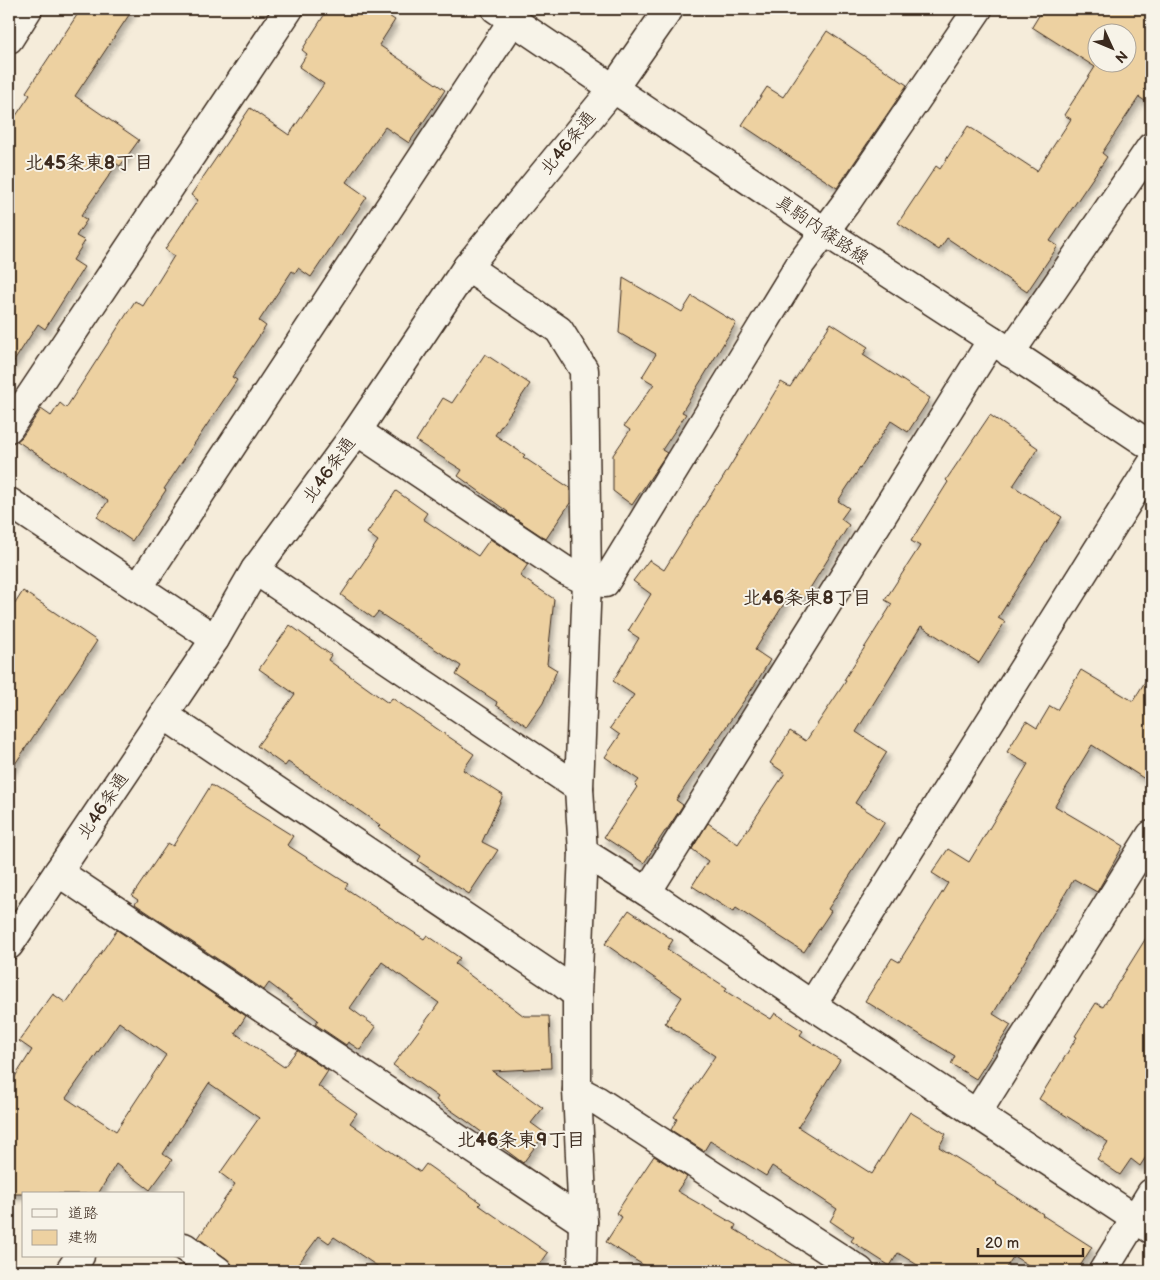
<svg xmlns="http://www.w3.org/2000/svg" width="1160" height="1280" viewBox="0 0 1160 1280" font-family="'Balsamiq Sans','Klee One',sans-serif">
  <defs>
    <filter id="shadow"><feDropShadow dx="3" dy="5.5" stdDeviation="2.5" flood-color="#0004"/></filter>
  </defs>
  <rect width="100%" height="100%" fill="#f5ecda"/>
  <filter id="ink" filterUnits="userSpaceOnUse"><feTurbulence type="fractalNoise" baseFrequency=".02" numOctaves="2"/><feDisplacementMap in="SourceGraphic" scale="10" xChannelSelector="R" yChannelSelector="G"/><feConvolveMatrix kernelMatrix="1 2 1 2 8 2 1 2 1" color-interpolation-filters="sRGB"/></filter>
  <g filter="url(#ink)">
    <g fill="#edd1a1" stroke="#3b2a1e" fill-rule="evenodd" filter="url(#shadow)">
      <path d="M 81,9 L 133,9 L 75,96 L 139,140 L 120,166 L 117,164 L 81,216 L 87,220 L 76,236 L 85,241 L 73,260 L 84,267 L 45,329 L 38,324 L 9,369 L 9,126 L 30,95 L 26,92 Z"/>
      <path d="M 328,9 L 378,9 L 395,20 L 379,45 L 445,90 L 409,143 L 385,127 L 346,182 L 367,197 L 341,235 L 340,234 L 311,277 L 298,268 L 295,273 L 292,271 L 259,321 L 266,326 L 232,377 L 237,380 L 164,489 L 166,490 L 132,541 L 97,517 L 108,501 L 17,441 L 22,437 L 41,409 L 51,416 L 60,403 L 66,408 L 135,301 L 143,306 L 174,256 L 165,249 L 198,200 L 191,195 L 250,108 L 289,135 L 324,84 L 299,67 L 307,54 L 302,50 Z"/>
      <path d="M 1043,9 L 1151,9 L 1151,105 L 1139,97 L 1102,153 L 1107,157 L 1050,241 L 1058,246 L 1027,292 L 947,238 L 939,250 L 898,223 L 936,166 L 940,169 L 968,126 L 1037,171 L 1071,119 L 1064,115 L 1095,67 L 1032,27 ZM 1098,32 L 1128,32 L 1128,62 L 1098,62 Z"/>
      <path d="M 827,31 L 907,85 L 837,188 L 742,125 L 767,87 L 783,97 Z"/>
      <path d="M 623,278 L 682,312 L 692,296 L 736,323 L 682,412 L 686,414 L 662,450 L 667,453 L 632,505 L 613,491 L 613,455 L 630,430 L 624,426 L 654,384 L 642,377 L 656,354 L 619,333 Z"/>
      <path d="M 831,323 L 868,347 L 863,355 L 930,398 L 908,432 L 891,421 L 838,501 L 849,508 L 841,519 L 849,525 L 804,598 L 792,591 L 755,650 L 770,660 L 756,683 L 676,800 L 683,805 L 666,831 L 665,831 L 644,863 L 604,837 L 637,787 L 635,785 L 639,780 L 605,757 L 620,735 L 610,728 L 634,695 L 613,681 L 639,638 L 628,631 L 651,594 L 633,581 L 649,560 L 664,570 L 717,485 L 718,486 L 781,382 L 790,387 Z"/>
      <path d="M 485,354 L 530,384 L 495,435 L 525,455 L 523,457 L 570,488 L 570,503 L 546,539 L 507,513 L 508,512 L 458,476 L 462,470 L 416,441 L 443,398 L 452,403 Z"/>
      <path d="M 990,415 L 1038,448 L 1013,486 L 1062,517 L 998,618 L 1005,622 L 979,663 L 921,626 L 856,732 L 887,752 L 855,803 L 885,822 L 828,909 L 831,911 L 804,952 L 736,908 L 733,912 L 692,886 L 708,861 L 692,849 L 708,823 L 738,844 L 785,773 L 770,763 L 790,731 L 806,741 L 846,681 L 844,680 L 892,604 L 885,600 L 920,546 L 911,541 L 948,482 L 946,480 Z"/>
      <path d="M 396,491 L 427,513 L 423,519 L 478,556 L 490,539 L 528,564 L 520,576 L 554,599 L 547,664 L 557,670 L 543,703 L 527,726 L 496,705 L 497,702 L 456,675 L 461,666 L 378,612 L 373,618 L 341,595 L 378,541 L 367,533 Z"/>
      <path d="M 23,591 L 97,641 L 9,773 L 9,613 Z"/>
      <path d="M 290,625 L 331,655 L 328,660 L 388,703 L 392,698 L 474,754 L 463,770 L 503,795 L 482,842 L 498,850 L 469,894 L 418,861 L 421,856 L 378,827 L 380,825 L 288,762 L 285,766 L 257,746 L 295,694 L 259,669 Z"/>
      <path d="M 1081,670 L 1133,701 L 1151,672 L 1151,783 L 1092,745 L 1055,806 L 1123,846 L 1097,892 L 1074,879 L 993,1014 L 1011,1025 L 976,1079 L 951,1064 L 955,1056 L 865,1001 L 892,958 L 899,962 L 948,883 L 932,873 L 948,849 L 969,862 L 1028,764 L 1007,752 L 1026,721 L 1037,728 L 1050,706 L 1057,710 Z"/>
      <path d="M 211,785 L 293,836 L 287,845 L 348,884 L 345,888 L 424,939 L 427,935 L 460,958 L 455,964 L 524,1016 L 549,1016 L 551,1068 L 492,1071 L 543,1108 L 531,1123 L 545,1133 L 523,1163 L 468,1122 L 436,1100 L 438,1097 L 393,1065 L 439,1003 L 382,962 L 350,1008 L 376,1027 L 360,1050 L 348,1042 L 346,1045 L 315,1024 L 318,1020 L 269,983 L 264,990 L 135,904 L 138,900 L 132,896 L 168,843 L 173,846 Z"/>
      <path d="M 629,910 L 673,940 L 667,949 L 727,988 L 725,991 L 771,1019 L 775,1013 L 803,1031 L 800,1035 L 840,1060 L 798,1127 L 872,1174 L 910,1112 L 946,1134 L 939,1147 L 997,1183 L 996,1184 L 1043,1214 L 1042,1215 L 1092,1247 L 1077,1271 L 1038,1271 L 1015,1257 L 1013,1257 L 1004,1271 L 927,1271 L 898,1253 L 890,1266 L 851,1241 L 854,1237 L 830,1221 L 837,1209 L 772,1166 L 766,1176 L 710,1141 L 704,1151 L 671,1130 L 677,1119 L 674,1117 L 715,1056 L 665,1023 L 682,997 L 605,944 Z"/>
      <path d="M 117,930 L 246,1016 L 235,1033 L 284,1067 L 297,1050 L 328,1071 L 318,1086 L 357,1113 L 350,1123 L 420,1172 L 426,1164 L 481,1203 L 479,1205 L 548,1253 L 535,1271 L 387,1271 L 383,1270 L 334,1237 L 329,1243 L 319,1236 L 293,1271 L 233,1271 L 232,1264 L 227,1259 L 198,1238 L 235,1184 L 220,1173 L 259,1118 L 209,1083 L 163,1154 L 172,1160 L 150,1190 L 116,1164 L 98,1194 L 9,1194 L 9,1086 L 32,1050 L 19,1041 L 53,994 L 66,1003 ZM 119,1022 L 166,1055 L 116,1131 L 66,1098 Z"/>
      <path d="M 1151,930 L 1151,1149 L 1140,1166 L 1131,1159 L 1120,1175 L 1097,1159 L 1108,1142 L 1039,1099 L 1077,1037 L 1075,1036 L 1096,1003 L 1103,1007 Z"/>
      <path d="M 654,1156 L 687,1177 L 677,1191 L 736,1225 L 734,1229 L 804,1271 L 653,1271 L 606,1242 L 622,1217 L 616,1213 Z"/>
    </g>
    <g fill="none" stroke-linecap="round" stroke-linejoin="round">
      <g stroke="#3b2a1e" stroke-width="31">
        <g id="minor">
          <path d="M 9,39 L 28,9"/>
          <path d="M 467,267 L 559,330 L 584,370 L 587,581 L 579,788 L 583,852 L 577,995 L 577,1090 L 583,1222 L 582,1271"/>
          <path d="M 1010,353 L 1151,147"/>
          <path d="M 9,428 L 289,9"/>
          <path d="M 357,431 L 566,571 L 587,581 L 605,583 L 799,266 L 848,200 L 978,9"/>
          <path d="M 9,502 L 215,639"/>
          <path d="M 255,570 L 579,788"/>
          <path d="M 138,588 L 513,20"/>
          <path d="M 164,715 L 561,982 L 577,995"/>
          <path d="M 583,852 L 647,892 L 812,1005 L 1151,1229"/>
          <path d="M 58,872 L 583,1222"/>
          <path d="M 647,892 L 992,340"/>
          <path d="M 9,945 L 215,639 L 255,570 L 357,431 L 467,267 L 613,89 L 669,9"/>
          <path d="M 812,1005 L 1151,465"/>
          <path d="M 577,1090 L 598,1101 L 860,1271"/>
          <path d="M 977,1113 L 1151,835"/>
          <path d="M 184,1247 L 218,1271"/>
          <path d="M 70,1271 L 80,1256"/>
          <path d="M 1103,1271 L 1151,1193"/>
        </g>
      </g>
      <g stroke="#3b2a1e" stroke-width="31">
        <path id="major" d="M 496,9 L 824,231 L 992,340 L 1151,446"/>
      </g>
      <use href="#minor" stroke="#f7f3e8" stroke-width="28"/>
      <use href="#major" stroke="#f7f3e8" stroke-width="28"/>
    </g>
  </g>
  <g text-anchor="middle" dominant-baseline="central" stroke-width="4" stroke-linejoin="round" paint-order="stroke">
    <g font-size="18" fill="#3b2a1e" stroke="#f7f3e8">
      <text transform="translate(568 143) rotate(-51)">北46条通</text>
      <text transform="translate(822 230) rotate(34)">真駒内篠路線</text>
      <text transform="translate(329 470) rotate(-54)">北46条通</text>
      <text transform="translate(103 806) rotate(-56)">北46条通</text>
    </g>
    <g font-size="19" font-weight="bold" fill="#3b2a1e" stroke="#f7f3e8">
      <text x="89" y="163">北45条東8丁目</text>
      <text x="807" y="598">北46条東8丁目</text>
      <text x="521" y="1140">北46条東9丁目</text>
    </g>
  </g>
  <rect width="1160" height="1280" fill="none" stroke="#f7f3e8" stroke-width="30"/>
  <rect x="15" y="15" width="1130" height="1250" fill="none" stroke="#3b2a1e" stroke-width="2" filter="url(#ink)"/>
  <rect x="22" y="1192" width="162" height="65" fill="#f7f3e8" stroke="#aca397"/>
  <rect x="32" y="1209" width="25" height="8" fill="#f7f3e8" stroke="#aca397"/>
  <text x="68" y="1218" font-size="15" fill="#3b2a1e">道路</text>
  <rect x="32" y="1230" width="25" height="15" fill="#edd1a1" stroke="#aca397"/>
  <text x="68" y="1242" font-size="15" fill="#3b2a1e">建物</text>
  <g transform="translate(1112 48) rotate(134)"><circle r="24" fill="#f7f3e8" stroke="#aca397"/>
  <path d="M0-4L9 19L0 12L-9 19Z" fill="#3b2a1e"/>
  <text y="-8" font-size="14" font-weight="bold" text-anchor="middle" fill="#3b2a1e">N</text>
  </g>
  <path d="M978 1248v8h105v-8" fill="none" stroke="#3b2a1e" stroke-width="2.5"/>
  <text x="985" y="1248" font-size="15" fill="#3b2a1e" stroke="#f7f3e8" stroke-width="4" paint-order="stroke">20 m</text>
</svg>
